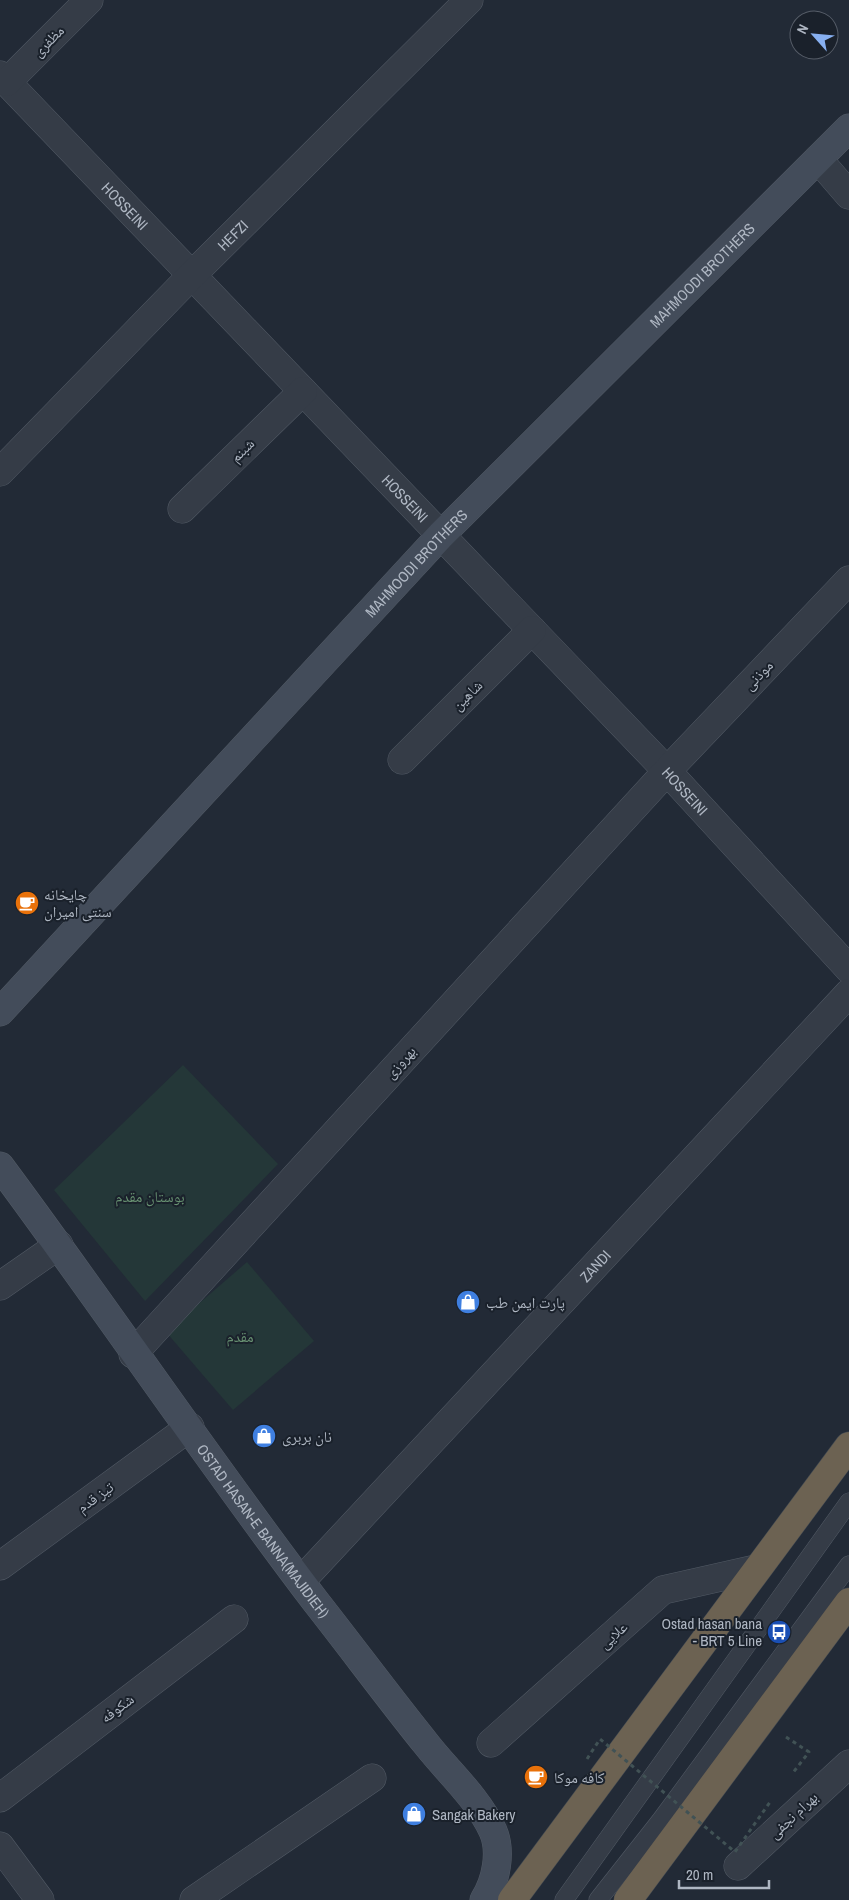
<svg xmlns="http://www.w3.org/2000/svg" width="849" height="1900" viewBox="0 0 849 1900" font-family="'Archivo Narrow','Noto Naskh Arabic',sans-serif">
  <rect width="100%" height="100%" fill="#222a36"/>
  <g fill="#243738">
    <path d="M 183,1065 L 278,1164 L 145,1301 L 54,1190 Z"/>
    <path d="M 247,1262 L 314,1341 L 233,1410 L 166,1332 Z"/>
  </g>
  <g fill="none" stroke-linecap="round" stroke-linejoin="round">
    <g stroke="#525a65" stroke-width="19">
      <g id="lane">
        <path d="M 564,1900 L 849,1502"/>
        <path d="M 598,1900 L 661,1820 L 849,1565"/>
      </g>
    </g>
    <g stroke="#525a65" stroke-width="29">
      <g id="street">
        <path id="s1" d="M 0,75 L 667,771 L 849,969"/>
        <path d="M 7,82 L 89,0"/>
        <path d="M 818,159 L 849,195"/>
        <path id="s2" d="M 0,472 L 192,275 L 469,0"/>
        <path d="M 182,509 L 303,391"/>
        <path d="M 402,760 L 532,630"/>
        <path d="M 0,1286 L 59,1245"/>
        <path d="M 133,1354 L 667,771 L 849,580"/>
        <path d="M 0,1566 L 190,1427"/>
        <path id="s3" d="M 301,1581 L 849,993"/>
        <path d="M 491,1743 L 663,1590 L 756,1569"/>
        <path d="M 0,1798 L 234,1619"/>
        <path d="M 0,1846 L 40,1900"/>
        <path d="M 738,1866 L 849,1764"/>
        <path d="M 194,1900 L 372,1778"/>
      </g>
    </g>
    <g stroke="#525a65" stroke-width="29">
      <g id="secondary">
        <path id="s4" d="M 0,1012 L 441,535 L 849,128"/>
        <path id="s5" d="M 0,1166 C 107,1310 207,1459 316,1602 C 353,1649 389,1698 427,1745 C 449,1773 477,1797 493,1831 C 502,1852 496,1881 484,1900"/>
      </g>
    </g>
    <g stroke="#3f4751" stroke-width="29">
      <g id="highway">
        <path d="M 512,1900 L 849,1446"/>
        <path d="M 628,1900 L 849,1602"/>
      </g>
    </g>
    <path stroke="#415255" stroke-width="3" stroke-dasharray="4 4" stroke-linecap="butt" d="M 786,1737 L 809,1752 L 792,1774"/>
    <use href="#lane" stroke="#353c47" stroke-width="18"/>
    <use href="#street" stroke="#353c47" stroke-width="28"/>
    <use href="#secondary" stroke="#434c5a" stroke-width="28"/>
    <use href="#highway" stroke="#6c6252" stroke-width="28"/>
    <path stroke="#415255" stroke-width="3" stroke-dasharray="4 4" stroke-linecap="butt" d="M 587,1759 L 600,1739 L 735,1852 L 770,1802"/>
  </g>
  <defs>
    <g id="cafe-disc" transform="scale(1.25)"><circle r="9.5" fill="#e8710a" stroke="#1a212b"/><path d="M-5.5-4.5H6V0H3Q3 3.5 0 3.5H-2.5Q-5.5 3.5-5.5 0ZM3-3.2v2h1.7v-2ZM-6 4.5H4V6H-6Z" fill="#fff"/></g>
    <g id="shop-disc" transform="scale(1.25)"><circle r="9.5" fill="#3f7fe0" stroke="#1a212b"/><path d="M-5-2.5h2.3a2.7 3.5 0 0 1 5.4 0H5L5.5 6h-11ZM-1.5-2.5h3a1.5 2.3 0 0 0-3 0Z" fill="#fff"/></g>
    <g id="bus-disc" transform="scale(1.25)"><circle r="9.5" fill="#1a4fb4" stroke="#1a212b"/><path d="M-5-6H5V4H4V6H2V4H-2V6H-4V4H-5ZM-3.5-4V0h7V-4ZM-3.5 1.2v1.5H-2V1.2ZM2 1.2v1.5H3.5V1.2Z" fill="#fff"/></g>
  </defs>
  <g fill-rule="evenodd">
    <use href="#cafe-disc" x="27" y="903"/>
    <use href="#shop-disc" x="468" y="1302"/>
    <use href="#shop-disc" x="264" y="1436"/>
    <use href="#bus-disc" x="779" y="1632"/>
    <use href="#cafe-disc" x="536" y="1777"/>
    <use href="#shop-disc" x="414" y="1814"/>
  </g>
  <g text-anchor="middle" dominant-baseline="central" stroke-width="4" stroke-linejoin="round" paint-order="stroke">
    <g font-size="15" fill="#afb7c3" stroke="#1a212b">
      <text transform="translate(48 41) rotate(-45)">مظفری</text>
      <text stroke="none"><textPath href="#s1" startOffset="181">HOSSEINI</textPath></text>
      <text stroke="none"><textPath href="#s2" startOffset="332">HEFZI</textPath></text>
      <text stroke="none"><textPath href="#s4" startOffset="1018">MAHMOODI BROTHERS</textPath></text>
      <text transform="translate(242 450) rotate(-44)">شبنم</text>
      <text stroke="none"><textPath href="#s1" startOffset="586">HOSSEINI</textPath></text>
      <text stroke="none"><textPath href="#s4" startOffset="612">MAHMOODI BROTHERS</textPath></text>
      <text transform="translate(758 675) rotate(-46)">موذنی</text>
      <text transform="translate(467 695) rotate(-45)">شاهین</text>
      <text stroke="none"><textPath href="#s1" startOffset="991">HOSSEINI</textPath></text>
      <text transform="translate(400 1062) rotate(-48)">بهروزی</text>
      <text stroke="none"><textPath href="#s3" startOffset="431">ZANDI</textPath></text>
      <text transform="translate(95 1497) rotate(-36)">تیز قدم</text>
      <text stroke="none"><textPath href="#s5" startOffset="450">OSTAD HASAN-E BANNA(MAJIDIEH)</textPath></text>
      <text transform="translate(613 1635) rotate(-42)">علایی</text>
      <text transform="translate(117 1708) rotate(-37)">شکوفه</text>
      <text transform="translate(793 1815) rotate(-43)">بهرام نجفی</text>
    </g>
    <g font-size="15" fill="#afb7c3" stroke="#1a212b" text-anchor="start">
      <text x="44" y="894">چایخانه<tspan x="44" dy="17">سنتی امیران</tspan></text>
      <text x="486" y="1302">پارت ایمن طب</text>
      <text x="282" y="1436">نان بربری</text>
      <text x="762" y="1623" text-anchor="end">Ostad hasan bana<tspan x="762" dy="17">- BRT 5 Line</tspan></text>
      <text x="554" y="1777">کافه موکا</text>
      <text x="432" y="1814">Sangak Bakery</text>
    </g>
    <g font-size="15" fill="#689272" stroke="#1a212b">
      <text x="150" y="1196">بوستان مقدم</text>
      <text x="240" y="1336">مقدم</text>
    </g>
  </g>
  <g transform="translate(814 35) rotate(297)"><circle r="24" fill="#1a212b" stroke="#565d68"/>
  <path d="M0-4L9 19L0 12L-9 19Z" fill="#87b0f1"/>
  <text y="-8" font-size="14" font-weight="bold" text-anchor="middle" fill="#afb7c3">N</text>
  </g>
  <path d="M679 1880v8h90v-8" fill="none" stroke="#afb7c3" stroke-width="2.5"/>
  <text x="686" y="1880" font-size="15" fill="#afb7c3" stroke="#1a212b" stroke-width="4" paint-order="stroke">20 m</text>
</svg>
